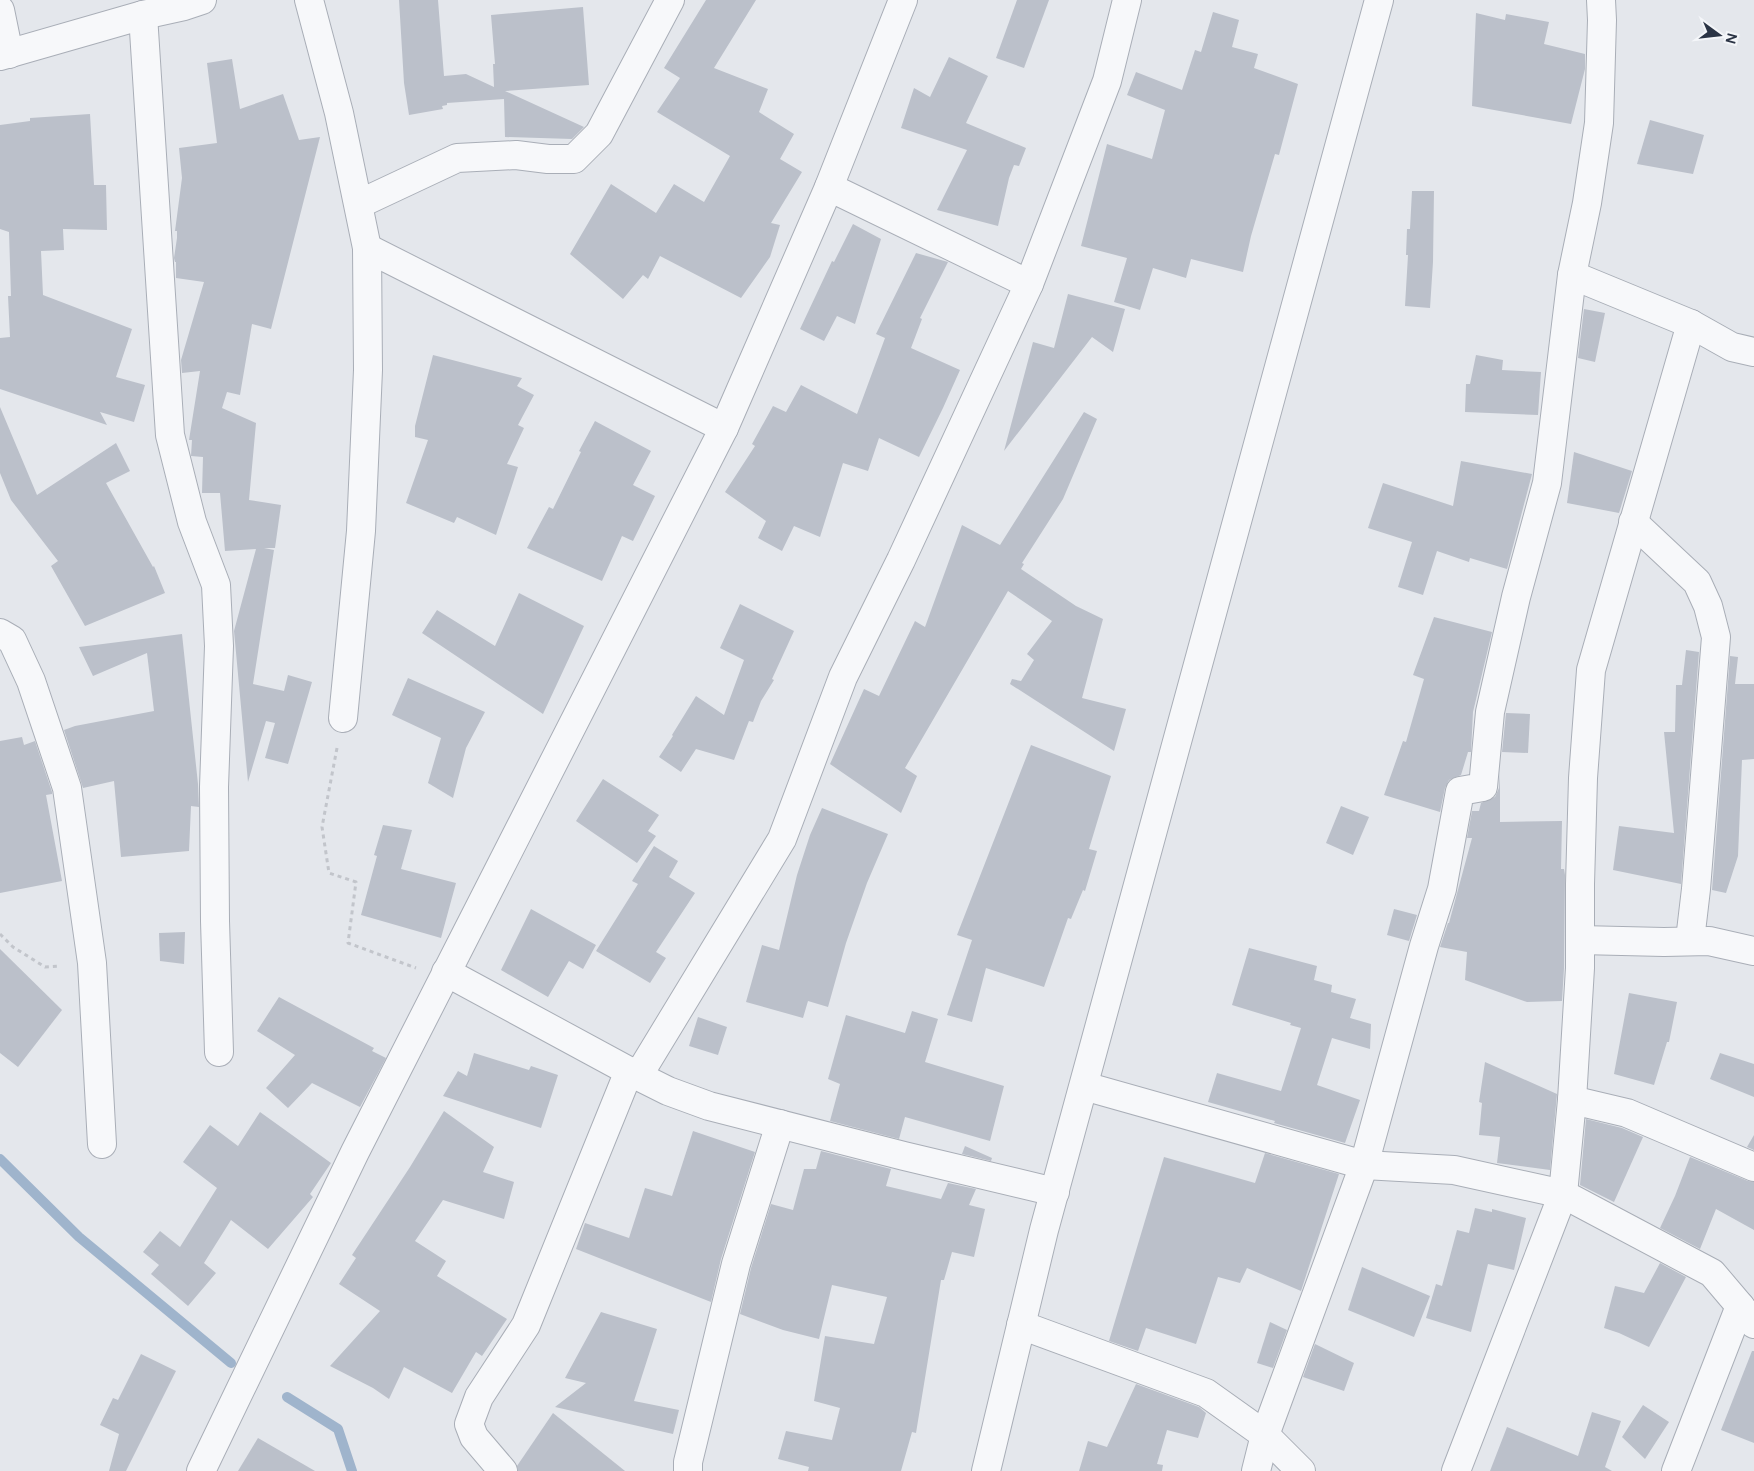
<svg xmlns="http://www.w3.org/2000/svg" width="1754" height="1471" viewBox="0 0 1754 1471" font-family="'DM Sans',sans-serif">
  <rect width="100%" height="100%" fill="#e4e7ec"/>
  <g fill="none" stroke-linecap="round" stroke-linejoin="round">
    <g stroke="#9fb4cc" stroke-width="10">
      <path d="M 0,1159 L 79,1237 L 231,1363"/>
      <path d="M 287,1397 L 338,1429 L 352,1471"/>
    </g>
  </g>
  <g fill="#bbc0ca">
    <path d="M 399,0 L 438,0 L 444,76 L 466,74 L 494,87 L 493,64 L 495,64 L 491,15 L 583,7 L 589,85 L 505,91 L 584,127 L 572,139 L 505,137 L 504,99 L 447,103 L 447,105 L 442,106 L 443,109 L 409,115 L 404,83 Z"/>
    <path d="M 706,0 L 756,0 L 714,68 L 768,89 L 759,112 L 794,134 L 780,159 L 802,172 L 771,223 L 780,225 L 770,257 L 741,298 L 660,256 L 648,279 L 643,275 L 623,299 L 570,254 L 611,184 L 656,213 L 674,184 L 704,202 L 730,156 L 657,112 L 680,78 L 664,68 Z"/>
    <path d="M 1017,0 L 1049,0 L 1024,68 L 996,58 Z"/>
    <path d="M 1213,12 L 1239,20 L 1232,47 L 1258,54 L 1254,68 L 1298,84 L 1279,155 L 1275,154 L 1251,236 L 1243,272 L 1191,259 L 1186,278 L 1153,268 L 1140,310 L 1114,302 L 1127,258 L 1081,246 L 1107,144 L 1152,159 L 1165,110 L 1127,95 L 1136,72 L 1182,90 L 1195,50 L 1201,52 Z"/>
    <path d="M 1476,13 L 1505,20 L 1506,14 L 1549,22 L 1544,44 L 1585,54 L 1585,69 L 1571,124 L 1472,106 Z"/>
    <path d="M 949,57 L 988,76 L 966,123 L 1026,148 L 1019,166 L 1014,165 L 1009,178 L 998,226 L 937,210 L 967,150 L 901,128 L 914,88 L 930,97 Z"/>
    <path d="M 232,59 L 240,109 L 283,94 L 299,140 L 320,137 L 271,329 L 252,324 L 240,395 L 227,392 L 222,408 L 256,423 L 249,500 L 281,505 L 275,548 L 264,548 L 274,550 L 253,684 L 284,691 L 288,675 L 312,682 L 288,764 L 265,758 L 275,723 L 266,721 L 248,782 L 234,631 L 256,549 L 225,551 L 220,493 L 202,493 L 203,457 L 191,456 L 192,440 L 189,440 L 200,371 L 182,373 L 181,360 L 204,282 L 176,278 L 176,262 L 175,262 L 174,258 L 177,238 L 177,231 L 175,231 L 182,178 L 179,148 L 217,143 L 207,63 Z"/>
    <path d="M 90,114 L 94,185 L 106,185 L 107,230 L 63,229 L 64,250 L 41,251 L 43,295 L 132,329 L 116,377 L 145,385 L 134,422 L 100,412 L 107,425 L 0,389 L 0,338 L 10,337 L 8,296 L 11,296 L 9,232 L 0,229 L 0,125 L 30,121 L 30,118 Z"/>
    <path d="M 1650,120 L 1704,135 L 1693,174 L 1637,164 Z"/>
    <path d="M 1412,191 L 1434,191 L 1433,262 L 1430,308 L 1405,306 L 1408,255 L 1406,255 L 1407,229 L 1410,229 Z"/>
    <path d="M 853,224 L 881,239 L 855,324 L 837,316 L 824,341 L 800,329 L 832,261 L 834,262 Z"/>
    <path d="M 916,253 L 948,262 L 920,318 L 922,319 L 911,348 L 960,370 L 943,408 L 919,457 L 879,438 L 868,471 L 843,463 L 820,537 L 794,526 L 782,551 L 758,538 L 766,521 L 725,492 L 755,446 L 752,444 L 773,406 L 786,412 L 801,385 L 857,414 L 885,338 L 876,334 Z"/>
    <path d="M 1068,294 L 1125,309 L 1113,352 L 1092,337 L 1004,451 L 1033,342 L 1054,348 Z"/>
    <path d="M 1584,309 L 1605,313 L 1595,362 L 1578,358 Z"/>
    <path d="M 433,355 L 522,378 L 517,386 L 534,395 L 518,425 L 524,428 L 507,464 L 518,467 L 496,535 L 457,517 L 454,523 L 406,503 L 428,440 L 415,437 L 415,426 Z"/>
    <path d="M 1476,355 L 1503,360 L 1502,370 L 1541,372 L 1538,415 L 1465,412 L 1466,384 L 1470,384 Z"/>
    <path d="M 0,407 L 37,495 L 116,443 L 130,471 L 106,483 L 153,567 L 154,566 L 165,593 L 85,626 L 51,566 L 58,561 L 11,500 L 0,473 Z"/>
    <path d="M 1084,412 L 1097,419 L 1063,499 L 1022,563 L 1024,564 L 1021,569 L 1076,606 L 1103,619 L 1082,698 L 1126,709 L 1114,751 L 1010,684 L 1012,679 L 1021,681 L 1034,660 L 1027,654 L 1052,621 L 1008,591 L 905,768 L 917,776 L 901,813 L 830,764 L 864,689 L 879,696 L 915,621 L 925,627 L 962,525 L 1000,545 Z"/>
    <path d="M 595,421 L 651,451 L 633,485 L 655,496 L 633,541 L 622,536 L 602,581 L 527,548 L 549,507 L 553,509 L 581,452 L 579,451 Z"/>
    <path d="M 1574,452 L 1632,471 L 1619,513 L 1567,503 Z"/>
    <path d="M 1461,461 L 1532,474 L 1507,569 L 1470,558 L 1469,562 L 1437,551 L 1423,595 L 1398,587 L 1412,542 L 1368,528 L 1383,483 L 1453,506 Z"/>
    <path d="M 519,593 L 584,626 L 543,714 L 422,633 L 437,610 L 495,646 Z"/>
    <path d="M 740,604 L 794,631 L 772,679 L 774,680 L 761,701 L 753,722 L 749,721 L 734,760 L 696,749 L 681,772 L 659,757 L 673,736 L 672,735 L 696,696 L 724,715 L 744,660 L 720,648 Z"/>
    <path d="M 1434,617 L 1492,632 L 1473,712 L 1471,752 L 1468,752 L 1461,775 L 1449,780 L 1445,788 L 1440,812 L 1384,795 L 1403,741 L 1406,742 L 1424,679 L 1413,675 Z"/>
    <path d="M 182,634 L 198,784 L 199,807 L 191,806 L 189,851 L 121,857 L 114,781 L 83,788 L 64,730 L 75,726 L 154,711 L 147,653 L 93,676 L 79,647 Z"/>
    <path d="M 1686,650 L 1699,652 L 1681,884 L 1613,870 L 1619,826 L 1674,833 L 1664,732 L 1675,732 L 1676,685 L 1682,685 Z"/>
    <path d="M 1730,656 L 1738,657 L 1735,684 L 1754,684 L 1754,759 L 1742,760 L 1738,856 L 1726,893 L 1712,890 Z"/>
    <path d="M 408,678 L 485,712 L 466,748 L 453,798 L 428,783 L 441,738 L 392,715 Z"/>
    <path d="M 1506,713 L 1530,714 L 1528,753 L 1502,752 Z"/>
    <path d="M 22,737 L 24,745 L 35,741 L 52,792 L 52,794 L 46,795 L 62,881 L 0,893 L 0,741 Z"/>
    <path d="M 1031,745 L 1111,776 L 1089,849 L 1097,851 L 1085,891 L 1083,890 L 1071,919 L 1068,918 L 1044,987 L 986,968 L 972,1022 L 947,1015 L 972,940 L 957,935 Z"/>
    <path d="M 1500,773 L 1500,822 L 1562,821 L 1561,869 L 1564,869 L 1565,875 L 1564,968 L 1562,1001 L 1527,1002 L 1465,980 L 1467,952 L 1440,947 L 1448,923 L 1449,923 L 1472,838 L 1467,838 L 1472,811 L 1479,811 L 1481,803 L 1495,797 L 1499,788 Z"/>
    <path d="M 603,779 L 659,815 L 648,831 L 656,836 L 637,863 L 576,821 Z"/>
    <path d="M 1341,806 L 1369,817 L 1353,855 L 1326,843 Z"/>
    <path d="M 822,808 L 888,834 L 867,883 L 846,943 L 828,1007 L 808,1001 L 803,1018 L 746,1002 L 762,945 L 779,950 L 797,875 L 810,835 Z"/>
    <path d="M 383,825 L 412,830 L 401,869 L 456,883 L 441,938 L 361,915 L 377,856 L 374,855 Z"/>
    <path d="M 654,846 L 678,861 L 669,877 L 695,893 L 656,952 L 666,958 L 650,983 L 596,951 L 638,884 L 632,881 Z"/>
    <path d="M 531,909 L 596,945 L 583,969 L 569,961 L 548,997 L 501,970 Z"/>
    <path d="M 1394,909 L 1417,915 L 1409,941 L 1387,935 Z"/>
    <path d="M 185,932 L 184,964 L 160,961 L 159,933 Z"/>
    <path d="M 1249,948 L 1317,966 L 1314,980 L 1332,985 L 1331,992 L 1356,999 L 1350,1018 L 1371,1024 L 1370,1049 L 1332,1038 L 1317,1085 L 1360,1100 L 1345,1143 L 1274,1123 L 1275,1121 L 1208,1102 L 1217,1073 L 1281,1091 L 1301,1028 L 1290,1025 L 1291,1023 L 1232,1005 Z"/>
    <path d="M 0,949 L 62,1010 L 18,1067 L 0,1053 Z"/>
    <path d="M 1629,993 L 1677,1002 L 1669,1042 L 1667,1042 L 1654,1085 L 1614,1074 Z"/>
    <path d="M 279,997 L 374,1048 L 372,1051 L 386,1058 L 360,1107 L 312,1083 L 288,1108 L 266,1088 L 295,1055 L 257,1031 Z"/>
    <path d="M 912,1011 L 938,1019 L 925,1062 L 1004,1086 L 990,1141 L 905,1117 L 899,1139 L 830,1121 L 840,1084 L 828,1079 L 846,1015 L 905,1033 Z"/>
    <path d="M 698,1017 L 727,1027 L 718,1055 L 689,1046 Z"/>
    <path d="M 474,1053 L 529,1070 L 531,1066 L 558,1075 L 541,1128 L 443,1096 L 458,1071 L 467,1076 Z"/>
    <path d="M 1720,1053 L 1754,1064 L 1754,1097 L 1710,1079 Z"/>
    <path d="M 1485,1062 L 1557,1094 L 1550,1170 L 1497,1163 L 1500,1137 L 1479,1135 L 1482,1103 L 1479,1102 Z"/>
    <path d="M 444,1111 L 494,1147 L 483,1172 L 514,1182 L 504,1219 L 443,1200 L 415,1241 L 446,1261 L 437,1276 L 507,1319 L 482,1356 L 476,1352 L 452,1393 L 404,1367 L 389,1399 L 373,1388 L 330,1366 L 380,1311 L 339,1284 L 356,1258 L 352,1255 L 410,1167 Z"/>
    <path d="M 260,1112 L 331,1163 L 310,1194 L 313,1197 L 268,1249 L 231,1220 L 204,1263 L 216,1273 L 188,1306 L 151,1274 L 159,1265 L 143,1252 L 160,1231 L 180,1247 L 217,1188 L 183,1162 L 210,1125 L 238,1146 Z"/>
    <path d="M 1586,1119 L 1622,1128 L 1643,1137 L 1614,1202 L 1580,1185 Z"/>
    <path d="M 693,1131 L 755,1152 L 721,1259 L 711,1302 L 576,1249 L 585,1223 L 629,1238 L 645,1188 L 672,1196 Z"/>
    <path d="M 1754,1135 L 1754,1150 L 1747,1147 Z"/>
    <path d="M 965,1146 L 992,1158 L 991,1161 L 962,1154 Z"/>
    <path d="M 821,1151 L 891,1169 L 886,1186 L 941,1199 L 948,1183 L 976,1189 L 969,1205 L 985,1209 L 974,1257 L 952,1252 L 944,1280 L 941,1280 L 916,1433 L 912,1432 L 901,1471 L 808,1471 L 809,1467 L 778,1459 L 786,1431 L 832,1440 L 840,1408 L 814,1401 L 825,1336 L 874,1344 L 887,1297 L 832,1285 L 819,1339 L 783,1330 L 740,1314 L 751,1268 L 771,1204 L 793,1210 L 804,1169 L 816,1169 Z"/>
    <path d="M 1265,1153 L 1339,1174 L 1301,1291 L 1247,1268 L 1240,1283 L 1218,1277 L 1196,1344 L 1146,1328 L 1138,1351 L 1109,1341 L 1164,1157 L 1255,1183 Z"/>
    <path d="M 1690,1157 L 1748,1181 L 1754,1182 L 1754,1230 L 1716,1209 L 1700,1249 L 1660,1228 L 1675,1196 Z"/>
    <path d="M 1475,1208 L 1492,1212 L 1492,1209 L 1526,1218 L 1514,1270 L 1488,1264 L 1471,1332 L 1426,1318 L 1436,1284 L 1442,1286 L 1457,1230 L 1469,1233 Z"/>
    <path d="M 1660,1263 L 1686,1277 L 1649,1347 L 1619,1333 L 1604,1328 L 1615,1286 L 1644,1293 Z"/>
    <path d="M 1362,1267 L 1430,1296 L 1414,1337 L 1348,1310 Z"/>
    <path d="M 601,1312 L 657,1329 L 634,1401 L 679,1410 L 673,1434 L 555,1407 L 586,1383 L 565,1378 Z"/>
    <path d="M 1270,1322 L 1287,1330 L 1273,1368 L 1257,1363 Z"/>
    <path d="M 1315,1344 L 1354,1363 L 1344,1391 L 1303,1377 Z"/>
    <path d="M 1752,1351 L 1754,1351 L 1754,1443 L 1721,1430 Z"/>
    <path d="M 141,1354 L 176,1371 L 126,1471 L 109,1471 L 119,1434 L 100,1425 L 113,1398 L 118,1400 Z"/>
    <path d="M 1136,1384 L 1199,1407 L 1206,1413 L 1198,1438 L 1167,1430 L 1157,1464 L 1163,1465 L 1162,1471 L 1079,1471 L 1088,1441 L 1107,1447 Z"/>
    <path d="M 1643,1405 L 1669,1422 L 1645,1459 L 1622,1437 Z"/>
    <path d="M 1592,1412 L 1621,1421 L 1605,1467 L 1612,1471 L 1490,1471 L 1507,1427 L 1578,1456 Z"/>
    <path d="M 553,1413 L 625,1471 L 518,1471 L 517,1466 Z"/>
    <path d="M 258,1438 L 315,1471 L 238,1471 Z"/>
  </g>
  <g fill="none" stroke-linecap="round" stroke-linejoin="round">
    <g stroke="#a9aeb7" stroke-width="30">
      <g id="minor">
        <path d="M 309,0 L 339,113 L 367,248 L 368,370 L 361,531 L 343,718"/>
        <path d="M 0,10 L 9,54"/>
        <path d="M 143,15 L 170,435 L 192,522 L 216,585 L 219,646 L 214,787 L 215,921 L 219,1052"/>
        <path d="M 0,56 L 143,15 L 184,6 L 202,0"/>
        <path d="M 829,187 L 1029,284"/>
        <path d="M 359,204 L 457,158 L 516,155 L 548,159 L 574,159 L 599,134 L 670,0"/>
        <path d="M 367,248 L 724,428"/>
        <path d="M 1572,275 L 1691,324 L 1732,347 L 1754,352"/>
        <path d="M 1633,522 L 1697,582 L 1708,606 L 1716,637 L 1696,889 L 1690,940"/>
        <path d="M 0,633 L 12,640 L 31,681 L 67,788 L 92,963 L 102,1144"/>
        <path d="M 1580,940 L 1664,942 L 1709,941 L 1754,951"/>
        <path d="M 446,972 L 638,1076 L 668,1091 L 709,1106 L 904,1156 L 1055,1192"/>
        <path d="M 638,1076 L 782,839 L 843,677 L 901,560 L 1029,284 L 1107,81 L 1127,0"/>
        <path d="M 1084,1086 L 1364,1165 L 1454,1170 L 1563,1194 L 1712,1273 L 1740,1306 L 1754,1324"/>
        <path d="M 1572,1100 L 1627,1113 L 1754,1167"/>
        <path d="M 1021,1325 L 1206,1393 L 1265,1435 L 1301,1471"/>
        <path d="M 201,1471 L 355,1152 L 724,428 L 829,187 L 903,0"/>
        <path d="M 503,1471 L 474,1437 L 469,1424 L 479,1397 L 526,1325 L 629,1071"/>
        <path d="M 688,1471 L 688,1462 L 736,1264 L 780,1124"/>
        <path d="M 986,1471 L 1044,1230 L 1379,0"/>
        <path d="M 1256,1471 L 1265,1435 L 1364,1165 L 1424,946 L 1442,889 L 1460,791 L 1483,787 L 1490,712 L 1516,597 L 1547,483 L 1572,275 L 1587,203 L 1599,123 L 1602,20 L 1601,0"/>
        <path d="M 1456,1471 L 1563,1194 L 1572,1100 L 1580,968 L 1580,884 L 1583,778 L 1591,670 L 1691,324"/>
        <path d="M 1676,1471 L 1740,1306"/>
      </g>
    </g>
    <g stroke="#c2c5cb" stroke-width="3" stroke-dasharray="4 4" stroke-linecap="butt">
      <path d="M 337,748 L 322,827 L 329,873 L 356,882 L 348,943 L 416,968"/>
      <path d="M 0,934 L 13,947 L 45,967 L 60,966"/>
    </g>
    <use href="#minor" stroke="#f7f8fa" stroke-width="28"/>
  </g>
  <g transform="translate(1719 35) rotate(105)" stroke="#f4f6f9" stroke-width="4" paint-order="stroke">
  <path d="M0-4L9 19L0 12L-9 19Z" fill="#2b3445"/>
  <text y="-8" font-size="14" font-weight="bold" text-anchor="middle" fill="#2b3445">N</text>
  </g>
</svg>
